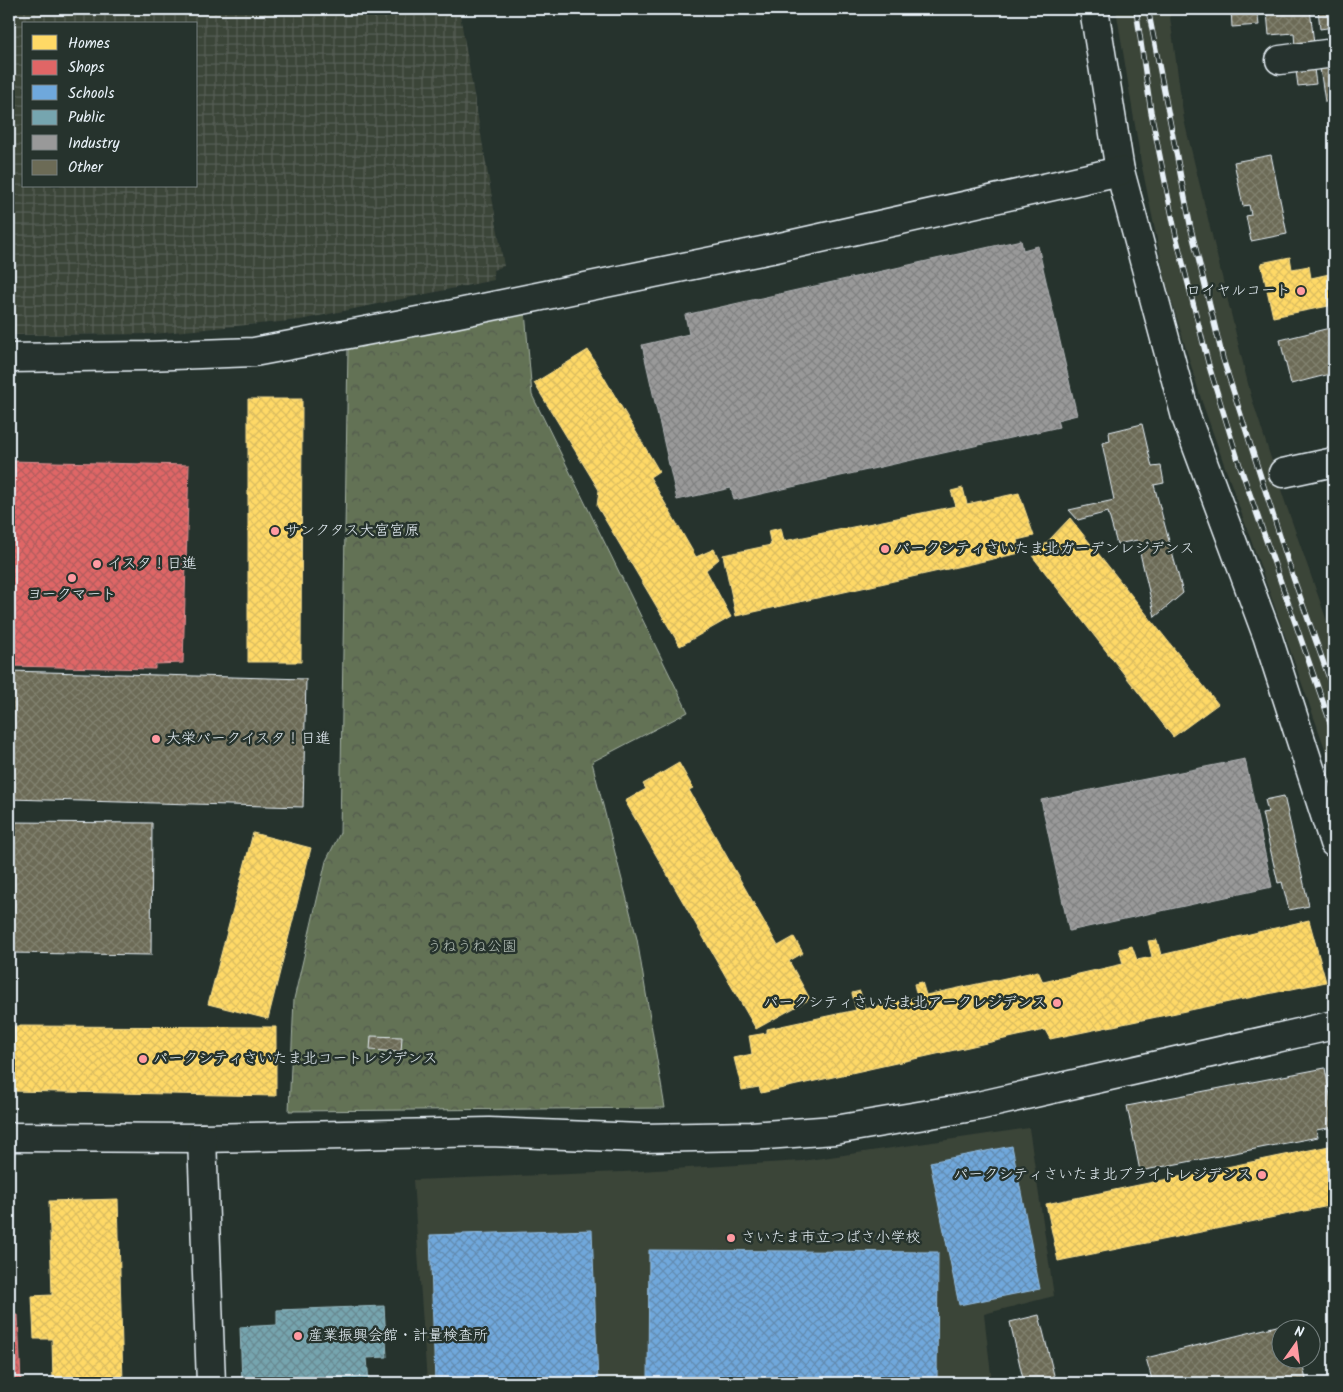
<svg xmlns="http://www.w3.org/2000/svg" width="1343" height="1392" viewBox="0 0 1343 1392" font-family="Kalam,'Klee One',sans-serif">
  <defs>
    <pattern id="industrial-grid" width="8" height="8" patternUnits="userSpaceOnUse" patternTransform="scale(1.25)"><rect width="8" height="8" fill="#3b4439"/><path d="M0 4h8M4 0v8" fill="none" stroke="#575f56"/></pattern>
    <pattern id="park-crowns" width="20" height="18" patternUnits="userSpaceOnUse" patternTransform="scale(1.25)"><rect width="20" height="18" fill="#637254"/><path d="M2 6a3 3 0 1 1 6 0M12 15a3 3 0 1 1 6 0" fill="none" stroke="#535b4e"/></pattern>
    <pattern id="homes-cross-hatch" width="8" height="8" patternUnits="userSpaceOnUse" patternTransform="scale(1.25)"><rect width="8" height="8" fill="#ffd966"/><path d="M0 0l8 8M0 8l8-8" fill="none" stroke="#dabc60"/></pattern>
    <pattern id="shops-cross-hatch" width="8" height="8" patternUnits="userSpaceOnUse" patternTransform="scale(1.25)"><rect width="8" height="8" fill="#e06666"/><path d="M0 0l8 8M0 8l8-8" fill="none" stroke="#b25d5e"/></pattern>
    <pattern id="schools-cross-hatch" width="8" height="8" patternUnits="userSpaceOnUse" patternTransform="scale(1.25)"><rect width="8" height="8" fill="#6fa8dc"/><path d="M0 0l8 8M0 8l8-8" fill="none" stroke="#638bb0"/></pattern>
    <pattern id="public-cross-hatch" width="8" height="8" patternUnits="userSpaceOnUse" patternTransform="scale(1.25)"><rect width="8" height="8" fill="#76a5af"/><path d="M0 0l8 8M0 8l8-8" fill="none" stroke="#688991"/></pattern>
    <pattern id="industry-cross-hatch" width="8" height="8" patternUnits="userSpaceOnUse" patternTransform="scale(1.25)"><rect width="8" height="8" fill="#999"/><path d="M0 0l8 8M0 8l8-8" fill="none" stroke="#808181"/></pattern>
    <pattern id="building-cross-hatch" width="8" height="8" patternUnits="userSpaceOnUse" patternTransform="scale(1.25)"><rect width="8" height="8" fill="#6c6b56"/><path d="M0 0l8 8M0 8l8-8" fill="none" stroke="#81816f"/></pattern>
  </defs>
  <rect width="100%" height="100%" fill="#26332d"/>
  <filter id="ink" filterUnits="userSpaceOnUse"><feTurbulence type="fractalNoise" baseFrequency=".02" numOctaves="2"/><feDisplacementMap in="SourceGraphic" scale="10" xChannelSelector="R" yChannelSelector="G"/><feConvolveMatrix kernelMatrix="1 2 1 2 8 2 1 2 1" color-interpolation-filters="sRGB"/></filter>
  <g filter="url(#ink)">
    <g fill="#3b4439">
      <path d="M 1116,9 L 1169,9 L 1184,120 L 1251,396 L 1284,499 L 1334,641 L 1334,774 L 1202,402 L 1165,279 L 1141,162 Z"/>
      <path d="M 1029,1128 L 1054,1296 L 984,1314 L 992,1383 L 427,1383 L 413,1180 L 623,1172 L 802,1161 Z"/>
    </g>
    <path fill="url(#industrial-grid)" fill-rule="evenodd" d="M 9,9 L 459,9 L 504,266 L 493,270 L 494,280 L 300,320 L 153,334 L 9,335 ZM 24,24 L 196,24 L 196,186 L 24,186 Z"/>
    <path fill="url(#park-crowns)" stroke="#a6b2a6" d="M 525,311 L 532,395 L 688,712 L 592,762 L 637,939 L 665,1108 L 289,1111 L 294,999 L 326,861 L 340,833 L 348,348 Z"/>
    <g fill="url(#homes-cross-hatch)" stroke="#f8e092">
      <path d="M 1334,125 L 1334,155 L 1330,126 Z"/>
      <path d="M 1290,257 L 1292,269 L 1309,266 L 1311,278 L 1334,273 L 1334,305 L 1273,317 L 1261,263 Z"/>
      <path d="M 588,350 L 659,471 L 650,477 L 696,557 L 714,549 L 719,559 L 706,570 L 731,617 L 680,646 L 597,506 L 599,490 L 534,383 Z"/>
      <path d="M 248,399 L 302,399 L 301,662 L 248,662 Z"/>
      <path d="M 963,488 L 967,504 L 1019,493 L 1034,536 L 1017,540 L 1020,553 L 736,616 L 723,555 L 771,545 L 768,531 L 781,528 L 784,541 L 956,506 L 951,491 Z"/>
      <path d="M 1070,518 L 1218,704 L 1173,737 L 1033,557 Z"/>
      <path d="M 679,763 L 693,788 L 689,790 L 778,946 L 794,937 L 803,953 L 789,961 L 810,999 L 756,1029 L 625,801 L 646,789 L 643,784 Z"/>
      <path d="M 253,833 L 311,848 L 268,1019 L 208,1004 Z"/>
      <path d="M 1309,920 L 1326,982 L 1050,1039 L 1045,1030 L 761,1093 L 759,1087 L 742,1090 L 734,1058 L 752,1054 L 749,1036 L 767,1033 L 767,1029 L 856,1010 L 852,993 L 860,991 L 865,1009 L 917,997 L 914,984 L 922,982 L 926,995 L 1038,971 L 1043,982 L 1123,964 L 1119,949 L 1132,946 L 1137,960 L 1152,957 L 1148,941 L 1157,940 L 1161,955 Z"/>
      <path d="M 9,1026 L 276,1027 L 276,1096 L 9,1091 Z"/>
      <path d="M 1334,1145 L 1334,1205 L 1058,1261 L 1046,1204 Z"/>
      <path d="M 118,1199 L 123,1383 L 53,1383 L 52,1339 L 34,1339 L 32,1296 L 52,1295 L 49,1201 Z"/>
    </g>
    <g fill="url(#shops-cross-hatch)" stroke="#e29092">
      <path d="M 9,461 L 189,465 L 183,663 L 155,664 L 155,669 L 9,666 Z"/>
      <path d="M 9,1315 L 18,1315 L 21,1383 L 9,1383 Z"/>
    </g>
    <g fill="url(#schools-cross-hatch)" stroke="#93bee4">
      <path d="M 1012,1146 L 1040,1289 L 959,1305 L 930,1162 Z"/>
      <path d="M 592,1230 L 598,1383 L 435,1383 L 430,1235 Z"/>
      <path d="M 649,1250 L 938,1252 L 937,1382 L 648,1379 Z"/>
    </g>
    <path fill="url(#public-cross-hatch)" stroke="#98bcc5" d="M 384,1306 L 387,1357 L 367,1358 L 369,1383 L 242,1383 L 240,1327 L 277,1325 L 277,1310 Z"/>
    <g fill="url(#industry-cross-hatch)" stroke="#b1b3b6">
      <path d="M 1021,240 L 1023,250 L 1038,246 L 1077,415 L 1057,420 L 1059,427 L 734,500 L 731,488 L 677,500 L 642,345 L 689,334 L 685,315 Z"/>
      <path d="M 1245,759 L 1272,887 L 1069,931 L 1041,800 Z"/>
    </g>
    <g fill="url(#building-cross-hatch)" stroke="#e8f1f8">
      <path d="M 1231,9 L 1257,9 L 1259,25 L 1232,27 Z"/>
      <path d="M 1310,9 L 1314,44 L 1295,47 L 1294,33 L 1269,35 L 1267,12 Z"/>
      <path d="M 1318,9 L 1334,9 L 1334,27 L 1320,29 Z"/>
      <path d="M 1334,66 L 1334,100 L 1325,102 L 1320,68 Z"/>
      <path d="M 1314,69 L 1316,84 L 1298,86 L 1296,71 Z"/>
      <path d="M 1271,155 L 1287,234 L 1251,241 L 1246,216 L 1251,215 L 1249,205 L 1243,206 L 1234,162 Z"/>
      <path d="M 1334,327 L 1334,373 L 1291,384 L 1280,340 Z"/>
      <path d="M 1142,424 L 1152,467 L 1161,466 L 1164,483 L 1154,485 L 1183,593 L 1155,617 L 1137,540 L 1117,544 L 1108,512 L 1078,520 L 1069,510 L 1114,500 L 1102,443 L 1110,441 L 1109,432 Z"/>
      <path d="M 9,671 L 306,679 L 303,807 L 9,799 Z"/>
      <path d="M 1284,796 L 1309,906 L 1289,910 L 1282,882 L 1278,883 L 1262,813 L 1268,812 L 1265,800 Z"/>
      <path d="M 9,822 L 152,823 L 151,955 L 9,953 Z"/>
      <path d="M 371,1036 L 402,1037 L 401,1052 L 370,1050 Z"/>
      <path d="M 1325,1068 L 1334,1117 L 1334,1127 L 1316,1130 L 1318,1137 L 1140,1171 L 1127,1106 Z"/>
      <path d="M 1039,1315 L 1056,1383 L 1024,1383 L 1010,1322 Z"/>
      <path d="M 1293,1322 L 1294,1330 L 1280,1330 L 1280,1360 L 1301,1360 L 1307,1383 L 1153,1383 L 1146,1358 Z"/>
    </g>
    <g fill="none" stroke-linecap="round" stroke-linejoin="round">
      <g stroke="#e8f1f8" stroke-width="31">
        <g id="minor">
          <path d="M 1094,9 L 1120,171 L 1186,417 L 1267,635 L 1334,843"/>
          <path d="M 1280,60 L 1334,53"/>
          <path d="M 9,358 L 146,356 L 254,352 L 439,317 L 776,248 L 1120,171"/>
          <path d="M 1283,473 L 1334,462"/>
          <path d="M 9,1137 L 202,1138 L 489,1132 L 641,1138 L 751,1136 L 835,1130 L 978,1106 L 1334,1025"/>
          <path d="M 202,1138 L 211,1383"/>
        </g>
      </g>
      <use href="#minor" stroke="#26332d" stroke-width="28"/>
      <g stroke="#e8f1f8" stroke-width="5.5">
        <g id="rail">
          <path d="M 1136,9 L 1151,112 L 1176,236 L 1209,366 L 1240,466 L 1334,733"/>
          <path d="M 1148,9 L 1191,229 L 1223,359 L 1293,577 L 1334,692"/>
        </g>
      </g>
      <use href="#rail" stroke="#26332d" stroke-width="4" stroke-dasharray="11" stroke-linecap="butt"/>
    </g>
  </g>
  <g fill="#ff9aa2" stroke="#26332d" stroke-width="2">
    <circle cx="1301" cy="291" r="5"/>
    <circle cx="275" cy="531" r="5"/>
    <circle cx="885" cy="549" r="5"/>
    <circle cx="97" cy="564" r="5"/>
    <circle cx="72" cy="578" r="5"/>
    <circle cx="156" cy="739" r="5"/>
    <circle cx="1057" cy="1003" r="5"/>
    <circle cx="143" cy="1059" r="5"/>
    <circle cx="1262" cy="1175" r="5"/>
    <circle cx="731" cy="1238" r="5"/>
    <circle cx="298" cy="1336" r="5"/>
  </g>
  <g text-anchor="middle" dominant-baseline="central" stroke-width="5" stroke-linejoin="round" paint-order="stroke">
    <g font-size="15" fill="#e8f1f8" stroke="#26332d" text-anchor="start">
      <text x="1291" y="291" text-anchor="end">ロイヤルコート</text>
      <text x="285" y="531">サンクタス大宮宮原</text>
      <text x="895" y="549">パークシティさいたま北ガーデンレジデンス</text>
      <text x="107" y="564">イスタ！日進</text>
      <text x="72" y="595" text-anchor="middle">ヨークマート</text>
      <text x="166" y="739">大栄パークイスタ！日進</text>
      <text x="1047" y="1003" text-anchor="end">パークシティさいたま北アークレジデンス</text>
      <text x="153" y="1059">パークシティさいたま北コートレジデンス</text>
      <text x="1252" y="1175" text-anchor="end">パークシティさいたま北ブライトレジデンス</text>
      <text x="741" y="1238">さいたま市立つばさ小学校</text>
      <text x="308" y="1336">産業振興会館・計量検査所</text>
    </g>
    <g font-size="15" fill="#b3beb6" stroke="#26332d">
      <text x="472" y="947">うねうね公園</text>
    </g>
  </g>
  <rect width="1343" height="1392" fill="none" stroke="#26332d" stroke-width="30"/>
  <rect x="15" y="15" width="1313" height="1362" fill="none" stroke="#e8f1f8" stroke-width="2" filter="url(#ink)"/>
  <rect x="22" y="22" width="175" height="165" fill="#26332d" stroke="#747f7e"/>
  <rect x="32" y="35" width="25" height="15" fill="#ffd966" stroke="#747f7e"/>
  <text x="68" y="48" font-size="15" fill="#e8f1f8">Homes</text>
  <rect x="32" y="60" width="25" height="15" fill="#e06666" stroke="#747f7e"/>
  <text x="68" y="72" font-size="15" fill="#e8f1f8">Shops</text>
  <rect x="32" y="85" width="25" height="15" fill="#6fa8dc" stroke="#747f7e"/>
  <text x="68" y="98" font-size="15" fill="#e8f1f8">Schools</text>
  <rect x="32" y="110" width="25" height="15" fill="#76a5af" stroke="#747f7e"/>
  <text x="68" y="122" font-size="15" fill="#e8f1f8">Public</text>
  <rect x="32" y="135" width="25" height="15" fill="#999999" stroke="#747f7e"/>
  <text x="68" y="148" font-size="15" fill="#e8f1f8">Industry</text>
  <rect x="32" y="160" width="25" height="15" fill="#6c6b56" stroke="#747f7e"/>
  <text x="68" y="172" font-size="15" fill="#e8f1f8">Other</text>
  <g transform="translate(1296 1344) rotate(14)"><circle r="24" fill="#26332d" stroke="#747f7e"/>
  <path d="M0-4L9 19L0 12L-9 19Z" fill="#ff9aa2"/>
  <text y="-8" font-size="14" font-weight="bold" text-anchor="middle" fill="#e8f1f8">N</text>
  </g>
</svg>
